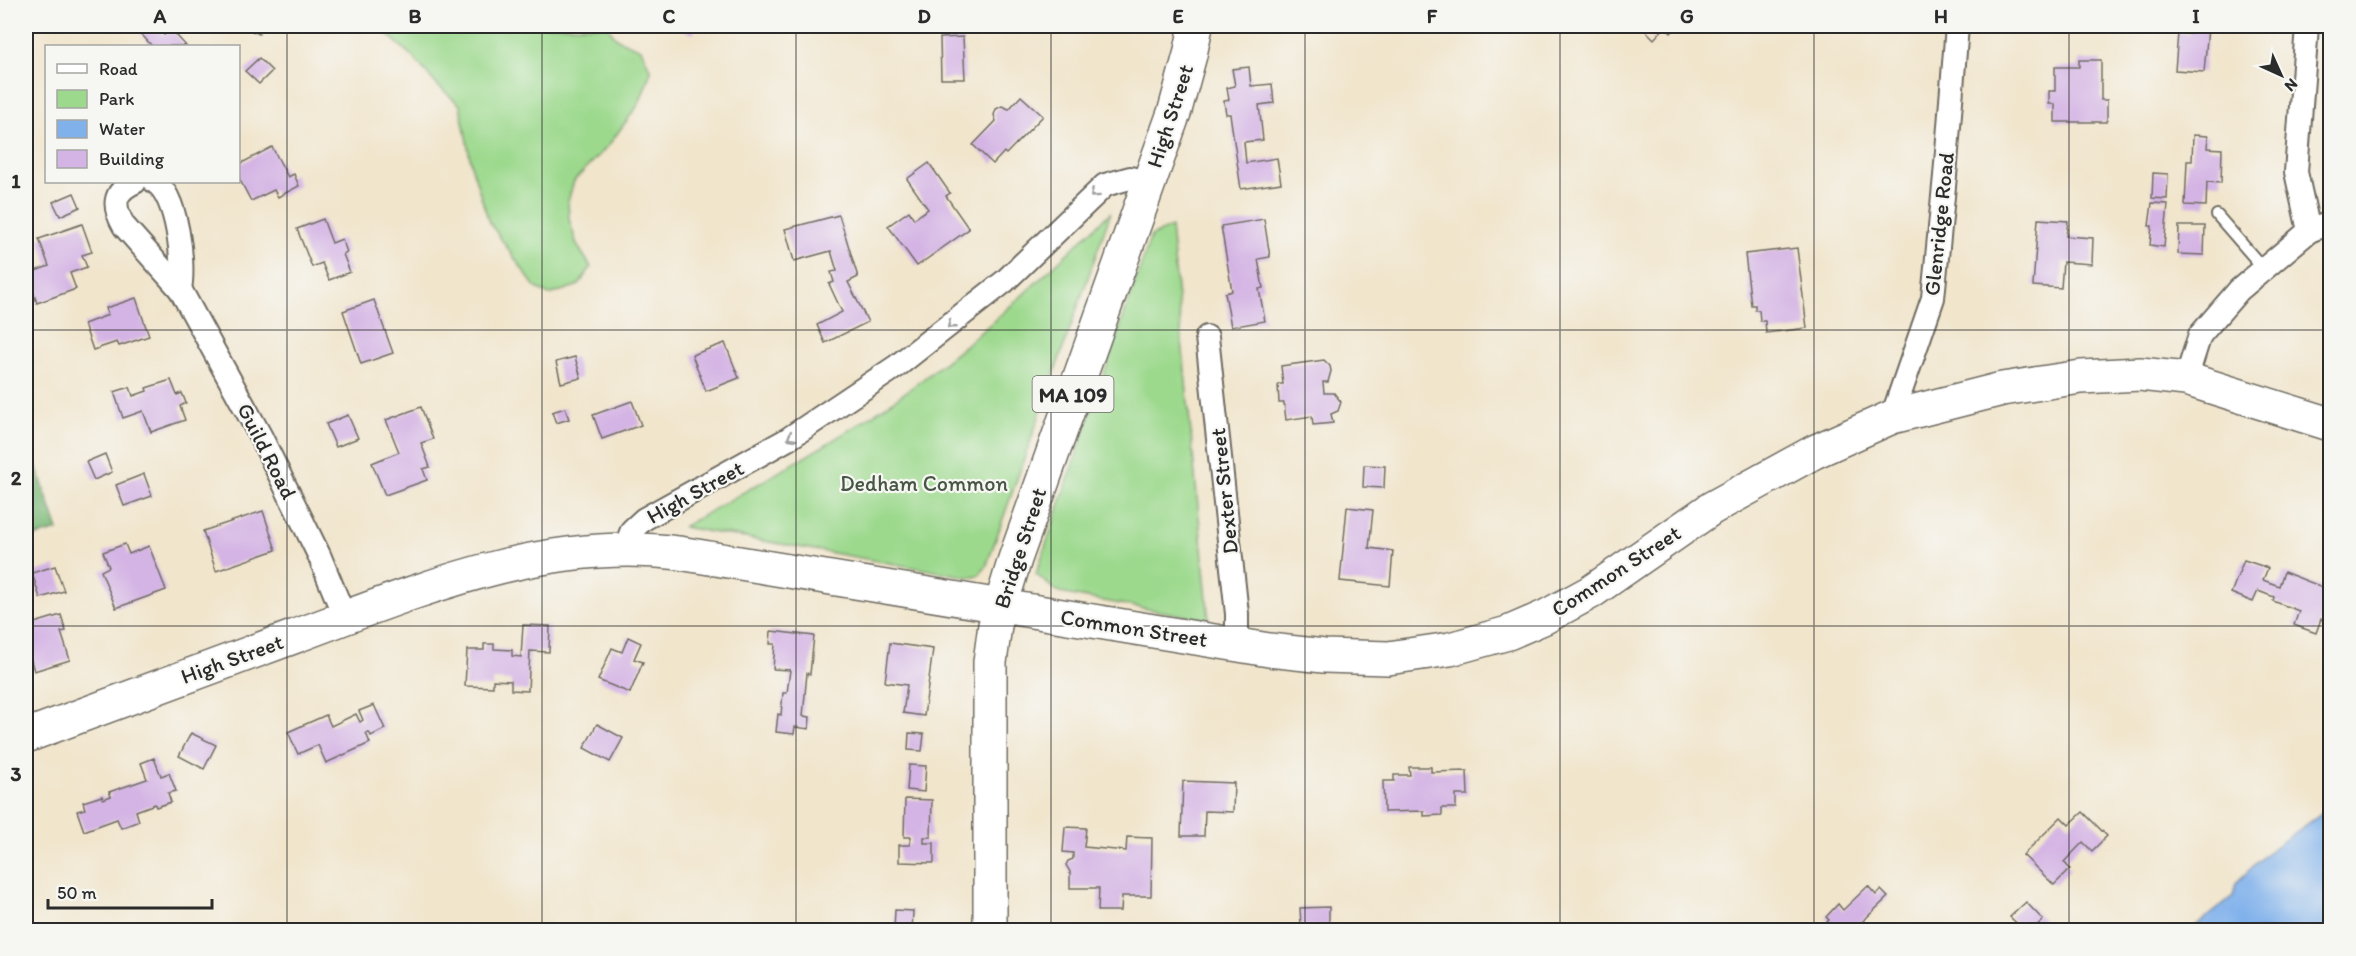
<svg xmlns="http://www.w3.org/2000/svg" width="2356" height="956" viewBox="0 0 2356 956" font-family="Itim,sans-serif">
  <rect width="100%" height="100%" fill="#f6f6f2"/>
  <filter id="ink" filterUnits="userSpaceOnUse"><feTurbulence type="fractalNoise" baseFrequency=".0167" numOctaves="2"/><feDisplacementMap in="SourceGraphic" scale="12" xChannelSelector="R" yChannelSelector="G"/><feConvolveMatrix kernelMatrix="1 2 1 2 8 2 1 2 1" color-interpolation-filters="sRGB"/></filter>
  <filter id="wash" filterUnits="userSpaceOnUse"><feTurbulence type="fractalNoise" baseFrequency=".008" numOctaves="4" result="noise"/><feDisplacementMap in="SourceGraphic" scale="24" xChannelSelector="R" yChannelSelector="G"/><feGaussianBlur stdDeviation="1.35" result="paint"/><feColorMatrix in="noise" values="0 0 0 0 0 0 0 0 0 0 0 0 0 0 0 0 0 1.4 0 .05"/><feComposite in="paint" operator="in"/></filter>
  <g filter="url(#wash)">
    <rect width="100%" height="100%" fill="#f1e5cc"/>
    <g fill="#9cd98d" stroke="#64825c" stroke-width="1.5">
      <path d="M 378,26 L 607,26 L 617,39 L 641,49 L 651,71 L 639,104 L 608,146 L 574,181 L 568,201 L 569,219 L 577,245 L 591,267 L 579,285 L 549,295 L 535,287 L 489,222 L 472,168 L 460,105 L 437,85 L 414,58 Z"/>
      <path d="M 1111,212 L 986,567 L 979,575 L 969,577 L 683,527 C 763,480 849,436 923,379 C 990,328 1050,270 1111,212 Z"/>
      <path d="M 1171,227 L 1209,620 L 1065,594 L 1055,590 L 1036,574 L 1151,236 Z"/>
    </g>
    <path fill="#7db978" stroke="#547252" stroke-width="1.5" d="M 26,436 L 58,530 L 26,539 Z"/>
    <path fill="#80b1eb" stroke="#566e8b" stroke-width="1.5" d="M 2330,811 L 2330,930 L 2190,930 L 2233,896 L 2236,883 L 2269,851 L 2323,813 Z"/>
    <g id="blocks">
      <g fill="#d4b4e4">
        <path d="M 134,26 L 156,26 L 164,35 L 171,29 L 186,46 L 149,46 L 151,45 Z"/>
        <path d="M 241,26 L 263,26 L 259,34 Z"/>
        <path d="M 674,26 L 697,26 L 693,34 Z"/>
        <path d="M 1644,26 L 1678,26 L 1671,33 L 1665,27 L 1654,39 L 1642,27 Z"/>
        <path d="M 2191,27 L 2208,28 L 2204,72 L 2175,70 L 2178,33 L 2190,34 Z"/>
        <path d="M 963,37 L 965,79 L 941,79 L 940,38 Z"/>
        <path d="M 259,58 L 272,71 L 259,84 L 245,71 Z"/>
        <path d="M 2079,60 L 2101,60 L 2101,100 L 2107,100 L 2107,122 L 2055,122 L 2055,104 L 2049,104 L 2049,91 L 2055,91 L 2055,67 L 2079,67 Z"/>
        <path d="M 1249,67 L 1251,86 L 1272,84 L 1274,103 L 1259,105 L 1263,140 L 1244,142 L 1246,163 L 1277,158 L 1281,183 L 1241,189 L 1230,114 L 1226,114 L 1224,101 L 1229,100 L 1227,88 L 1235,86 L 1232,69 Z"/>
        <path d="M 1021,96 L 1043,116 L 1006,154 L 1004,152 L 993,164 L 973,145 L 996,121 L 994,115 L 996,109 L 1002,106 L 1009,109 Z"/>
        <path d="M 2193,135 L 2208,136 L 2207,148 L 2222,149 L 2221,183 L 2207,182 L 2206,206 L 2185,205 L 2187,161 L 2192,161 Z"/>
        <path d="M 272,147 L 288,177 L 294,174 L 299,186 L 278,197 L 274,190 L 251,201 L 238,176 L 238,165 Z"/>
        <path d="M 929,163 L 950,193 L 946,196 L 969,229 L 917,266 L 888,226 L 909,211 L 914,219 L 928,209 L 907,179 Z"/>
        <path d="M 2153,173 L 2168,174 L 2167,199 L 2152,198 Z"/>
        <path d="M 74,193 L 80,207 L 60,216 L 53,202 Z"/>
        <path d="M 2152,203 L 2168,204 L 2164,247 L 2150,245 L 2152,226 L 2149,226 Z"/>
        <path d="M 839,215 L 858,277 L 848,282 L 868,322 L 825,343 L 817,325 L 842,312 L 829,284 L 834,282 L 831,272 L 837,271 L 831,251 L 794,261 L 785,229 Z"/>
        <path d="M 323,219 L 332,243 L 342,239 L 347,252 L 343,254 L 350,272 L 329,280 L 322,263 L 312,267 L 297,229 Z"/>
        <path d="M 1264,219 L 1270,257 L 1258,259 L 1263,288 L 1259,289 L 1265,321 L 1231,327 L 1225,293 L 1232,291 L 1221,226 Z"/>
        <path d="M 2038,219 L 2068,221 L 2066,236 L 2093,238 L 2092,264 L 2063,262 L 2061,288 L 2033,286 Z"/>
        <path d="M 82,224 L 92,252 L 82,255 L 87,267 L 70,273 L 76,289 L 37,303 L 27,274 L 49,266 L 39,239 Z"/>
        <path d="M 2179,226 L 2205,226 L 2204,255 L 2178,254 Z"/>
        <path d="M 1797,248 L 1807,328 L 1766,333 L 1765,321 L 1760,321 L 1759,310 L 1755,310 L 1755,305 L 1751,305 L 1745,254 Z"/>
        <path d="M 136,298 L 149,336 L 119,346 L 117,342 L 93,350 L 84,324 L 108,315 L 106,308 Z"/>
        <path d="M 374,300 L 393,353 L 361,364 L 343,311 Z"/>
        <path d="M 725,343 L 739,378 L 706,391 L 692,355 Z"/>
        <path d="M 575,357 L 581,378 L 561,383 L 556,362 Z"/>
        <path d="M 1324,360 L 1330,366 L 1331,371 L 1328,382 L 1323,382 L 1324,393 L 1334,393 L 1341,402 L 1338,411 L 1331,414 L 1333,423 L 1313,425 L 1312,416 L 1286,420 L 1284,403 L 1279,403 L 1278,384 L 1283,384 L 1281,366 Z"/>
        <path d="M 171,380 L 177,395 L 182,393 L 186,403 L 180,406 L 185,420 L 151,432 L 143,411 L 123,418 L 114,392 L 130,387 L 133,396 L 147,391 L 146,388 Z"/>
        <path d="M 632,401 L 641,425 L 602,439 L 593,415 Z"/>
        <path d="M 421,407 L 433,439 L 421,443 L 430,467 L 423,469 L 427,480 L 385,495 L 372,463 L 399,452 L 386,420 Z"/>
        <path d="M 565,408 L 569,419 L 556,423 L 552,412 Z"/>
        <path d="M 348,415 L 358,438 L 336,447 L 326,424 Z"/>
        <path d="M 105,454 L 112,472 L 94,480 L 86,462 Z"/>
        <path d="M 1364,465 L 1385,466 L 1384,488 L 1363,487 Z"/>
        <path d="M 144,474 L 152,496 L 124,506 L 116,485 Z"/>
        <path d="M 1347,507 L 1373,510 L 1369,548 L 1393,551 L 1390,586 L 1340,581 Z"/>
        <path d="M 263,511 L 276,550 L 216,571 L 203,531 Z"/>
        <path d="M 125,544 L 129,554 L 149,546 L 166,590 L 116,608 L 101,571 L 109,567 L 103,552 Z"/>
        <path d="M 2244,560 L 2268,568 L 2263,580 L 2279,586 L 2284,572 L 2330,590 L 2330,623 L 2321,619 L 2316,633 L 2294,625 L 2299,611 L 2273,601 L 2274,597 L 2258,591 L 2253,602 L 2231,593 Z"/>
        <path d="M 55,566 L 64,591 L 40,598 L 32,573 Z"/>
        <path d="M 61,615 L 66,631 L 61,632 L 70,660 L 34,671 L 26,643 L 26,633 L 33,631 L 31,624 Z"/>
        <path d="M 523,625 L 550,626 L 549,652 L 530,651 L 528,691 L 511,690 L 511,681 L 493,680 L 493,687 L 465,686 L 467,650 L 484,650 L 484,644 L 494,644 L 494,649 L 512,650 L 512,656 L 521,657 Z"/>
        <path d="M 771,631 L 814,636 L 810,674 L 807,673 L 803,716 L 810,717 L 809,729 L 795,727 L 794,734 L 776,732 L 778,714 L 781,715 L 783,693 L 787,693 L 790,670 L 773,669 L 775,644 L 770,644 Z"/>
        <path d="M 628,637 L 641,643 L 634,659 L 643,662 L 630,693 L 598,680 L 612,648 L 622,652 Z"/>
        <path d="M 890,643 L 933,649 L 924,716 L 903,713 L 907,685 L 885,682 Z"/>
        <path d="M 374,705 L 385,729 L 371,736 L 369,732 L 366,733 L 370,743 L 326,763 L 318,745 L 298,754 L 288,732 L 326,715 L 331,726 L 356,714 L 360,722 L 363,720 L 359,711 Z"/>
        <path d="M 597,724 L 623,738 L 610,762 L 584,748 Z"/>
        <path d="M 191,733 L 216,745 L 204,769 L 179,756 Z"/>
        <path d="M 909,733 L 924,734 L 922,751 L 908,750 Z"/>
        <path d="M 154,758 L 161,776 L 169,773 L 176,791 L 168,793 L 171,802 L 156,807 L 155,804 L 136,811 L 139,821 L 121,828 L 117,819 L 84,831 L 77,811 L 85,809 L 83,802 L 102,796 L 103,799 L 111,796 L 109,792 L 147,779 L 141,763 Z"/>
        <path d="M 909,765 L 926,766 L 924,792 L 907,790 Z"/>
        <path d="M 1409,767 L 1431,767 L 1431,772 L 1467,771 L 1468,795 L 1456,795 L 1456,808 L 1442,808 L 1442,815 L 1424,816 L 1424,811 L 1384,812 L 1383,781 L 1394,781 L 1394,775 L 1410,775 Z"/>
        <path d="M 1183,781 L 1234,783 L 1233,812 L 1205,811 L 1204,836 L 1181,836 Z"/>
        <path d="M 905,799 L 932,800 L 931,837 L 924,837 L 924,843 L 934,843 L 934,863 L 899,862 L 899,845 L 910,845 L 911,837 L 904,837 Z"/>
        <path d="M 2083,812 L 2107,836 L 2092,851 L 2083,842 L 2064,862 L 2070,869 L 2054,885 L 2023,855 L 2061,817 L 2069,825 Z"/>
        <path d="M 1065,827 L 1086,828 L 1084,847 L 1126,851 L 1127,837 L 1152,838 L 1151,896 L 1122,896 L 1121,911 L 1098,911 L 1099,888 L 1070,888 L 1070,872 L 1066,865 L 1068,861 L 1073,859 L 1073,853 L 1063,852 Z"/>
        <path d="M 1868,886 L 1876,895 L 1881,890 L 1888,897 L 1862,922 L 1870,930 L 1819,930 L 1829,920 L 1826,917 L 1838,904 L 1843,910 Z"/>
        <path d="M 2026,902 L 2043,920 L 2032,930 L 2024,930 L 2010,917 Z"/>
        <path d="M 1329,907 L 1329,926 L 1301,926 L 1300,908 Z"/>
        <path d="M 895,910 L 913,911 L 912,930 L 894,930 Z"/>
      </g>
    </g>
  </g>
  <g filter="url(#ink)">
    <use href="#blocks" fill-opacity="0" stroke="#706c63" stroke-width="1.5"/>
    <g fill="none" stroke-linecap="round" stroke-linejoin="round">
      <g stroke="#706c63" stroke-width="14">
        <path id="service" d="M 2217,215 L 2264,269"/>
      </g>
      <g stroke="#706c63" stroke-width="26">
        <g id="minor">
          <path d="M 135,182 C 112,192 113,207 124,226 L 180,289 L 261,437 L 319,555 L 345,618"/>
          <path d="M 155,182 C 177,195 185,264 180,289"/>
          <path d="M 2309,231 L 2330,223"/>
          <path d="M 1207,337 L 1237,614 L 1237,645"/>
          <path d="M 2186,379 L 2200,335 L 2239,290 L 2309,231 L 2296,172 L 2307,26"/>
          <path d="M 1892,417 L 1933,298 L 1945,176 L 1957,26"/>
          <path d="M 625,548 L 632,530 L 644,519 L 788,439 L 897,366 L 1005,281 L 1105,185 L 1130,178 L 1148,182"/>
        </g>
      </g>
      <g stroke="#706c63" stroke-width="36">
        <g id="primary">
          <path d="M 26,736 C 115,703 204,670 293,637 C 417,591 544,536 679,553 L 1269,650 L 1324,656 L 1388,658 L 1450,649 L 1508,633 L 1545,617 L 1591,592 L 1712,508 L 1814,452 L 1892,417 L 2002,389 L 2081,377 L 2140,374 L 2186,379 L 2330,424"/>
          <path d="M 990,930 L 990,662 L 995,625 L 1015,559 L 1175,110 L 1190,55 L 1196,26"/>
        </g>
      </g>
      <use href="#service" stroke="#fff" stroke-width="10"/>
      <use href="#minor" stroke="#fff" stroke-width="22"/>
      <use href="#primary" stroke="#fff" stroke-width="33"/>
    </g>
    <defs><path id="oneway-chevron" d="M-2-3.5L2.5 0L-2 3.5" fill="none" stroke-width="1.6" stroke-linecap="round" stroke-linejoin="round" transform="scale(1.5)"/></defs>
    <g stroke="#a0a0a0">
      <use href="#oneway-chevron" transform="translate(1094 194) rotate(138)"/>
      <use href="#oneway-chevron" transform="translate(951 325) rotate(142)"/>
      <use href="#oneway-chevron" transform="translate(791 437) rotate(149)"/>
    </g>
  </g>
  <path fill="none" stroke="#2b2b2b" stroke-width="1.5" stroke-opacity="0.55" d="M 287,26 L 287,930M 542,26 L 542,930M 796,26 L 796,930M 1051,26 L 1051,930M 1305,26 L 1305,930M 1560,26 L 1560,930M 1814,26 L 1814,930M 2069,26 L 2069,930M 26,330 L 2330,330M 26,626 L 2330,626"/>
  <g text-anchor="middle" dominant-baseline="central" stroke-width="4.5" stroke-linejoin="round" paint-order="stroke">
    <rect fill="#f6f6f2" stroke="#686867" stroke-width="1.5" x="1032.5" y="376" width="81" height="36" rx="4.5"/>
    <g font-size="21" font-weight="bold" fill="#2b2b2b">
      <text x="1073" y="394">MA 109</text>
    </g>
    <g font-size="22" fill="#2b2b2b" stroke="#f6f6f2">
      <text transform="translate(1170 116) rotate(-72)">High Street</text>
      <text transform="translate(1939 224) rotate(-84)">Glenridge Road</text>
      <text transform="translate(267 451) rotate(63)">Guild Road</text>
      <text transform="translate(1224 491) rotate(-96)">Dexter Street</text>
      <text transform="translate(695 492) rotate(-29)">High Street</text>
      <text transform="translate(1020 548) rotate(-72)">Bridge Street</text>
      <text transform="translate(1616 571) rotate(-33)">Common Street</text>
      <text transform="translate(1134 628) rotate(9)">Common Street</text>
      <text transform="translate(232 659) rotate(-20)">High Street</text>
    </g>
    <g font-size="22" fill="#475644" stroke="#f6f6f2">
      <text x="924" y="483">Dedham Common</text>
    </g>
  </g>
  <rect width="2356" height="956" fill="none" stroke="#f6f6f2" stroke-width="66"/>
  <rect x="45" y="45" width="195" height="138" fill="#f6f6f2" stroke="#a5a5a2" stroke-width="1.5"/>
  <rect x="57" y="64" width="30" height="9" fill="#ffffff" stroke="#a5a5a2" stroke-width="1.5"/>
  <text x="99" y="75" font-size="18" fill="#2b2b2b">Road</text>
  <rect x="57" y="90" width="30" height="18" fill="#9cd98d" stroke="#a5a5a2" stroke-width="1.5"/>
  <text x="99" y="105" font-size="18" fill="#2b2b2b">Park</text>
  <rect x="57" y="120" width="30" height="18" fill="#80b1eb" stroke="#a5a5a2" stroke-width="1.5"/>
  <text x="99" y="135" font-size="18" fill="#2b2b2b">Water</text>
  <rect x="57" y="150" width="30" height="18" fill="#d4b4e4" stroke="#a5a5a2" stroke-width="1.5"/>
  <text x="99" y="165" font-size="18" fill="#2b2b2b">Building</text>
  <g transform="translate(2281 75) rotate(135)" stroke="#f6f6f2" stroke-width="4.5" paint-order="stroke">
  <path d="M0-4.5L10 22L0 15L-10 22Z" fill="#2b2b2b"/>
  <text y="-9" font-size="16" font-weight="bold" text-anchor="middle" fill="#2b2b2b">N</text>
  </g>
  <path d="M48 899v9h164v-9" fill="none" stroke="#2b2b2b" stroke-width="3"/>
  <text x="57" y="899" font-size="18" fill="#2b2b2b" stroke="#f6f6f2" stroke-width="4.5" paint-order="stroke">50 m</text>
  <rect x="33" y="33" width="2290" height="890" fill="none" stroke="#2b2b2b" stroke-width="2"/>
  <g font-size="20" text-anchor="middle" font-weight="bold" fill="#2b2b2b">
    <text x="160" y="23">A</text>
    <text x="415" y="23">B</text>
    <text x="669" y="23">C</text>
    <text x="924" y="23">D</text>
    <text x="1178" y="23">E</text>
    <text x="1432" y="23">F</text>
    <text x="1687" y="23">G</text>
    <text x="1941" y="23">H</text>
    <text x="2196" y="23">I</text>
    <text x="16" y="188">1</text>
    <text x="16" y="485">2</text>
    <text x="16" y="781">3</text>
  </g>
</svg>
